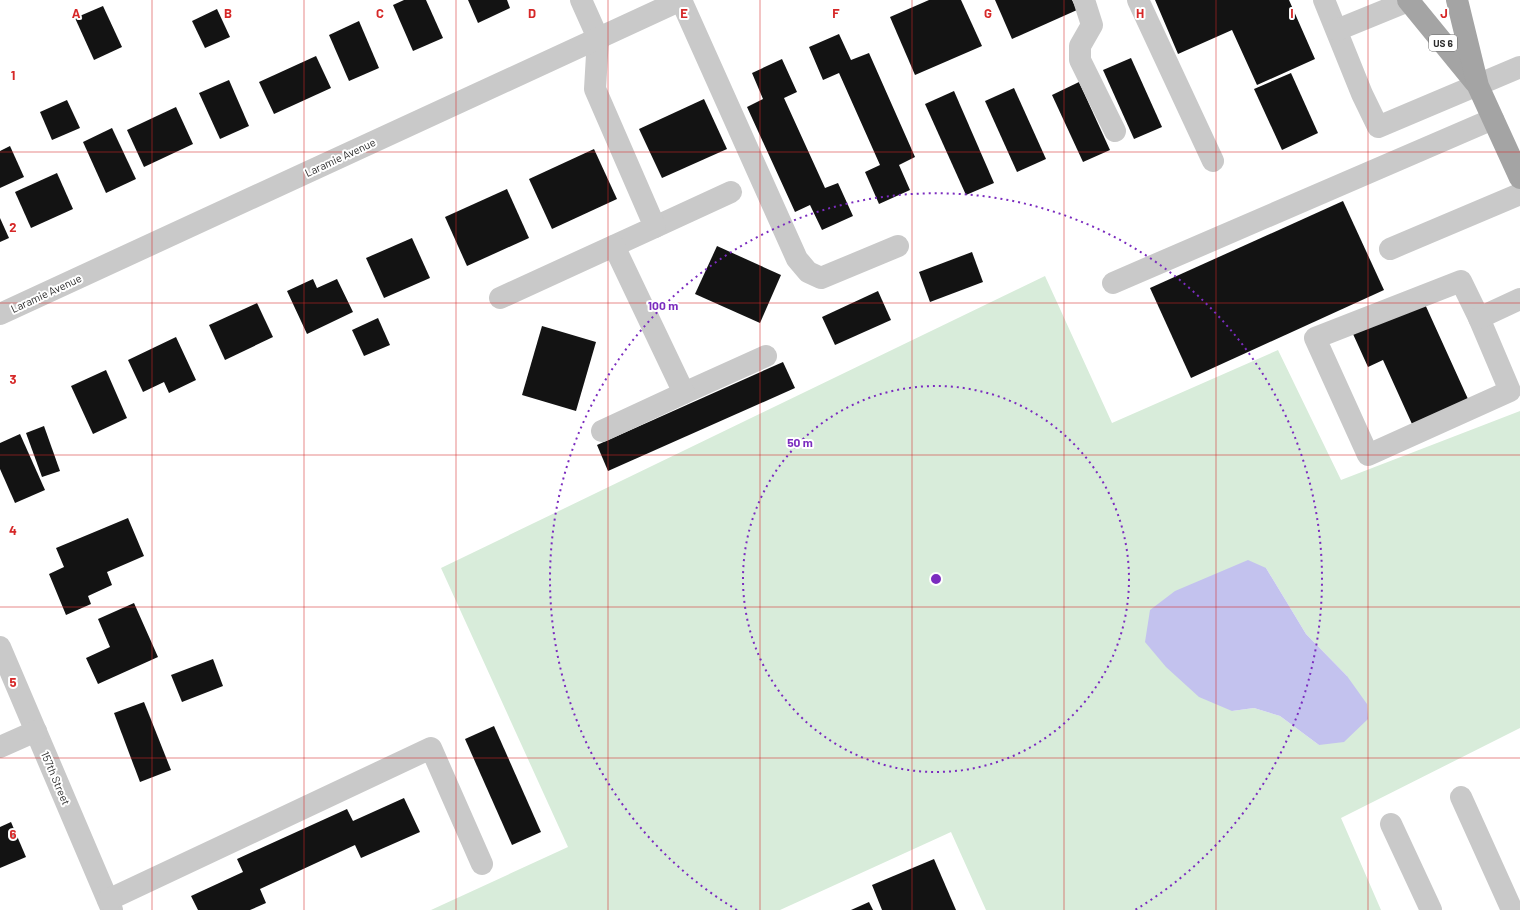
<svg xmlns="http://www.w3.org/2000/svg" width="1520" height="910" viewBox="0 0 1520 910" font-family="Barlow,sans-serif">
  <rect width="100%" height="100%" fill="#fff"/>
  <path fill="#d8ecda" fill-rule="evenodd" d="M 1045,276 L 1112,423 L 1278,350 L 1341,480 L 1520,411 L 1520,728 L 1341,818 L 1381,910 L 986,910 L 951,832 L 780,910 L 431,910 L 568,847 L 441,568 ZM 1266,568 L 1306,634 L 1347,676 L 1319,745 L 1280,716 L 1254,708 L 1232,711 Z"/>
  <path fill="#c3c2ee" d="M 1248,560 L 1266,568 L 1306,634 L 1347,676 L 1367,704 L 1368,719 L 1344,742 L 1319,745 L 1280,716 L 1254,708 L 1232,711 L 1199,697 L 1166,667 L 1145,642 L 1150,610 L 1175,591 Z"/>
  <g fill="#131313">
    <path d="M 404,0 L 426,0 L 443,38 L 413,51 L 393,5 Z"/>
    <path d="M 468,0 L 507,0 L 510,8 L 478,23 Z"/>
    <path d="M 929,0 L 961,0 L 982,46 L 915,75 L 890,17 Z"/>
    <path d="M 995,0 L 1072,0 L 1077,10 L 1012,39 Z"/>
    <path d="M 1155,0 L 1289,0 L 1315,59 L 1257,85 L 1232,30 L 1178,54 Z"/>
    <path d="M 103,6 L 122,47 L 94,60 L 75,18 Z"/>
    <path d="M 217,9 L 230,37 L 205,48 L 192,21 Z"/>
    <path d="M 359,21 L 379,68 L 349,81 L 329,35 Z"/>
    <path d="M 839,34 L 851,60 L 869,53 L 915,157 L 899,165 L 910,190 L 879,204 L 865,172 L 880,165 L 839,73 L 823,80 L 809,47 Z"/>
    <path d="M 316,56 L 331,88 L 274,114 L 259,82 Z"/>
    <path d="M 1131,58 L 1162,127 L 1134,139 L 1103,70 Z"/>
    <path d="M 782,59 L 797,92 L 784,98 L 825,188 L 838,183 L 853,216 L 822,230 L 810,205 L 795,212 L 747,107 L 763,99 L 752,73 Z"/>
    <path d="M 1291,73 L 1318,133 L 1282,150 L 1254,89 Z"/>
    <path d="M 229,80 L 249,126 L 220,139 L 199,93 Z"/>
    <path d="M 1079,82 L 1110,150 L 1083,162 L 1052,95 Z"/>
    <path d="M 1014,88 L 1046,159 L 1017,172 L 985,101 Z"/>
    <path d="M 954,91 L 994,183 L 966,195 L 925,104 Z"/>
    <path d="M 704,99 L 727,149 L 662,178 L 639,129 Z"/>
    <path d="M 67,100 L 80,128 L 52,140 L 40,112 Z"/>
    <path d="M 176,107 L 193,144 L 144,167 L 127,130 Z"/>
    <path d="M 112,128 L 136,179 L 106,193 L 83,142 Z"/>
    <path d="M 10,146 L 24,177 L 0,188 L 0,151 Z"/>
    <path d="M 594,149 L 617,199 L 552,229 L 529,179 Z"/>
    <path d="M 57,173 L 73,209 L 31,228 L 15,192 Z"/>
    <path d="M 507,189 L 529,238 L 467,266 L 445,217 Z"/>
    <path d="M 1343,201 L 1384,290 L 1191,378 L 1150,288 Z"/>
    <path d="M 0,218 L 9,238 L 0,242 Z"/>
    <path d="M 412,238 L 430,278 L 384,298 L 366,258 Z"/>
    <path d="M 717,246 L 781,275 L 760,323 L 695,294 Z"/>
    <path d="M 972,252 L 983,282 L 930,302 L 919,272 Z"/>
    <path d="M 313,279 L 317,288 L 337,279 L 353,312 L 307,334 L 287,291 Z"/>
    <path d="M 878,291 L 891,320 L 835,345 L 822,317 Z"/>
    <path d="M 1424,302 L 1468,399 L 1412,424 L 1383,360 L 1368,367 L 1353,334 Z"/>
    <path d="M 257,303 L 273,337 L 225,360 L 209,325 Z"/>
    <path d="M 378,318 L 390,345 L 364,356 L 352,330 Z"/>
    <path d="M 542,326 L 596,342 L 576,411 L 522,395 Z"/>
    <path d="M 176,337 L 196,380 L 169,393 L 164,382 L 143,392 L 128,360 Z"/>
    <path d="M 783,362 L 795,388 L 608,471 L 597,445 Z"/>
    <path d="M 106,370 L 127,418 L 93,434 L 71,386 Z"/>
    <path d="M 44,426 L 60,471 L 42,477 L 26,433 Z"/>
    <path d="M 20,434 L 45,490 L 15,503 L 0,469 L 0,443 Z"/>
    <path d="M 128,518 L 144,556 L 107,572 L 112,585 L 88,596 L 91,604 L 66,615 L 49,574 L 64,567 L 56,548 Z"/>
    <path d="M 134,603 L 158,657 L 98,684 L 86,658 L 110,647 L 98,619 Z"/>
    <path d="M 213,659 L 223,686 L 182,702 L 171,675 Z"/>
    <path d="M 144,702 L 171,770 L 140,782 L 114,713 Z"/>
    <path d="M 494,726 L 541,832 L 512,845 L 465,739 Z"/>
    <path d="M 404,798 L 420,832 L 361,858 L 355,845 L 260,889 L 266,903 L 250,910 L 198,910 L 191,896 L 243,872 L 237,859 L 347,809 L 353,821 Z"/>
    <path d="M 11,822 L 26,857 L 0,868 L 0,827 Z"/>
    <path d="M 934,859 L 956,910 L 882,910 L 872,885 Z"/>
    <path d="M 869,902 L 873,910 L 851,910 Z"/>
  </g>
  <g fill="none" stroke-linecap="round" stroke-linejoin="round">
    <g stroke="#c9c9c9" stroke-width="22">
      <path d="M 681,0 L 797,259 L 808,272 L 821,278 L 898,246"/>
      <path d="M 1084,0 L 1092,25 L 1080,46 L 1080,60 L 1115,131"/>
      <path d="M 1138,0 L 1213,161"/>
      <path d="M 1324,0 L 1362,94 L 1378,127 L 1520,67"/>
      <path d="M 1337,30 L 1408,1"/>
      <path d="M 655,227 L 731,192"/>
      <path d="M 1390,249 L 1520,194"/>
      <path d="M 1461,281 L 1479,318 L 1510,391 L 1368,455 L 1315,338 Z"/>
      <path d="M 1113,283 L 1493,119"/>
      <path d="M 500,298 L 655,227 L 595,89 L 598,38 L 581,0"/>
      <path d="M 0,314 L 681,0"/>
      <path d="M 1479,318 L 1520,299"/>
      <path d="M 684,393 L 766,356"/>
      <path d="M 602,431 L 684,393 L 614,246"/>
      <path d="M 0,647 L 112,910"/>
      <path d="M 0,747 L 36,731"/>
      <path d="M 1461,797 L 1512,910"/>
      <path d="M 1391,824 L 1431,910"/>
      <path d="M 108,900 L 431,748 L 482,864"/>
    </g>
    <g stroke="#a4a4a4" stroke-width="22">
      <path d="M 1408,0 L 1475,82"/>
      <path d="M 1457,0 L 1478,86 L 1520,178"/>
    </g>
  </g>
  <path fill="none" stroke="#d62828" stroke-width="1" stroke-opacity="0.55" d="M 152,0 L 152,910M 304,0 L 304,910M 456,0 L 456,910M 608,0 L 608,910M 760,0 L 760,910M 912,0 L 912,910M 1064,0 L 1064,910M 1216,0 L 1216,910M 1368,0 L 1368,910M 0,152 L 1520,152M 0,303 L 1520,303M 0,455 L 1520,455M 0,607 L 1520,607M 0,758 L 1520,758"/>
  <g fill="none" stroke="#7b2cbf" stroke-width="2" stroke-dasharray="2 4">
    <circle cx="936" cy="579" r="193"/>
    <path d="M737 910A386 386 0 1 1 1135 910"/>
  </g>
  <g text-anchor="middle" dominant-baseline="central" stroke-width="4" stroke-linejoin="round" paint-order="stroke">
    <rect fill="#fff" stroke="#6b6b6b" stroke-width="1" x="1429" y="35" width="28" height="16" rx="3"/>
    <g font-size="10" font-weight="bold" fill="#2c2c2c">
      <text x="1443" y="43">US 6</text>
    </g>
    <g font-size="11" fill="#2c2c2c" stroke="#fff">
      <text transform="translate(340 157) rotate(-25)">Laramie Avenue</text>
      <text transform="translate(46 293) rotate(-25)">Laramie Avenue</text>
      <text transform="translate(56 778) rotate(67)">157th Street</text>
    </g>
  </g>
  <g font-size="13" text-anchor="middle" font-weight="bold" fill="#d62828" stroke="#fff" stroke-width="4" stroke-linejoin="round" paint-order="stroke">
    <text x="76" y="18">A</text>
    <text x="228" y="18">B</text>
    <text x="380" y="18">C</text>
    <text x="532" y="18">D</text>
    <text x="684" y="18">E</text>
    <text x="836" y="18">F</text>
    <text x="988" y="18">G</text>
    <text x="1140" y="18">H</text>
    <text x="1292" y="18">I</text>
    <text x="1444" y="18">J</text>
    <text x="13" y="80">1</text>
    <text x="13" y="232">2</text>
    <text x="13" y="384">3</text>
    <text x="13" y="535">4</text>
    <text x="13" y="687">5</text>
    <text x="13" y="839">6</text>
  </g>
  <circle cx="936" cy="579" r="6" fill="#7b2cbf" stroke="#fff" stroke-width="2"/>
  <g font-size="12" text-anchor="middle" font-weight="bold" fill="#7b2cbf" stroke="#fff" stroke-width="4" stroke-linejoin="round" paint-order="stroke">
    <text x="663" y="310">100 m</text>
    <text x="800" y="447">50 m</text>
  </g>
</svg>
